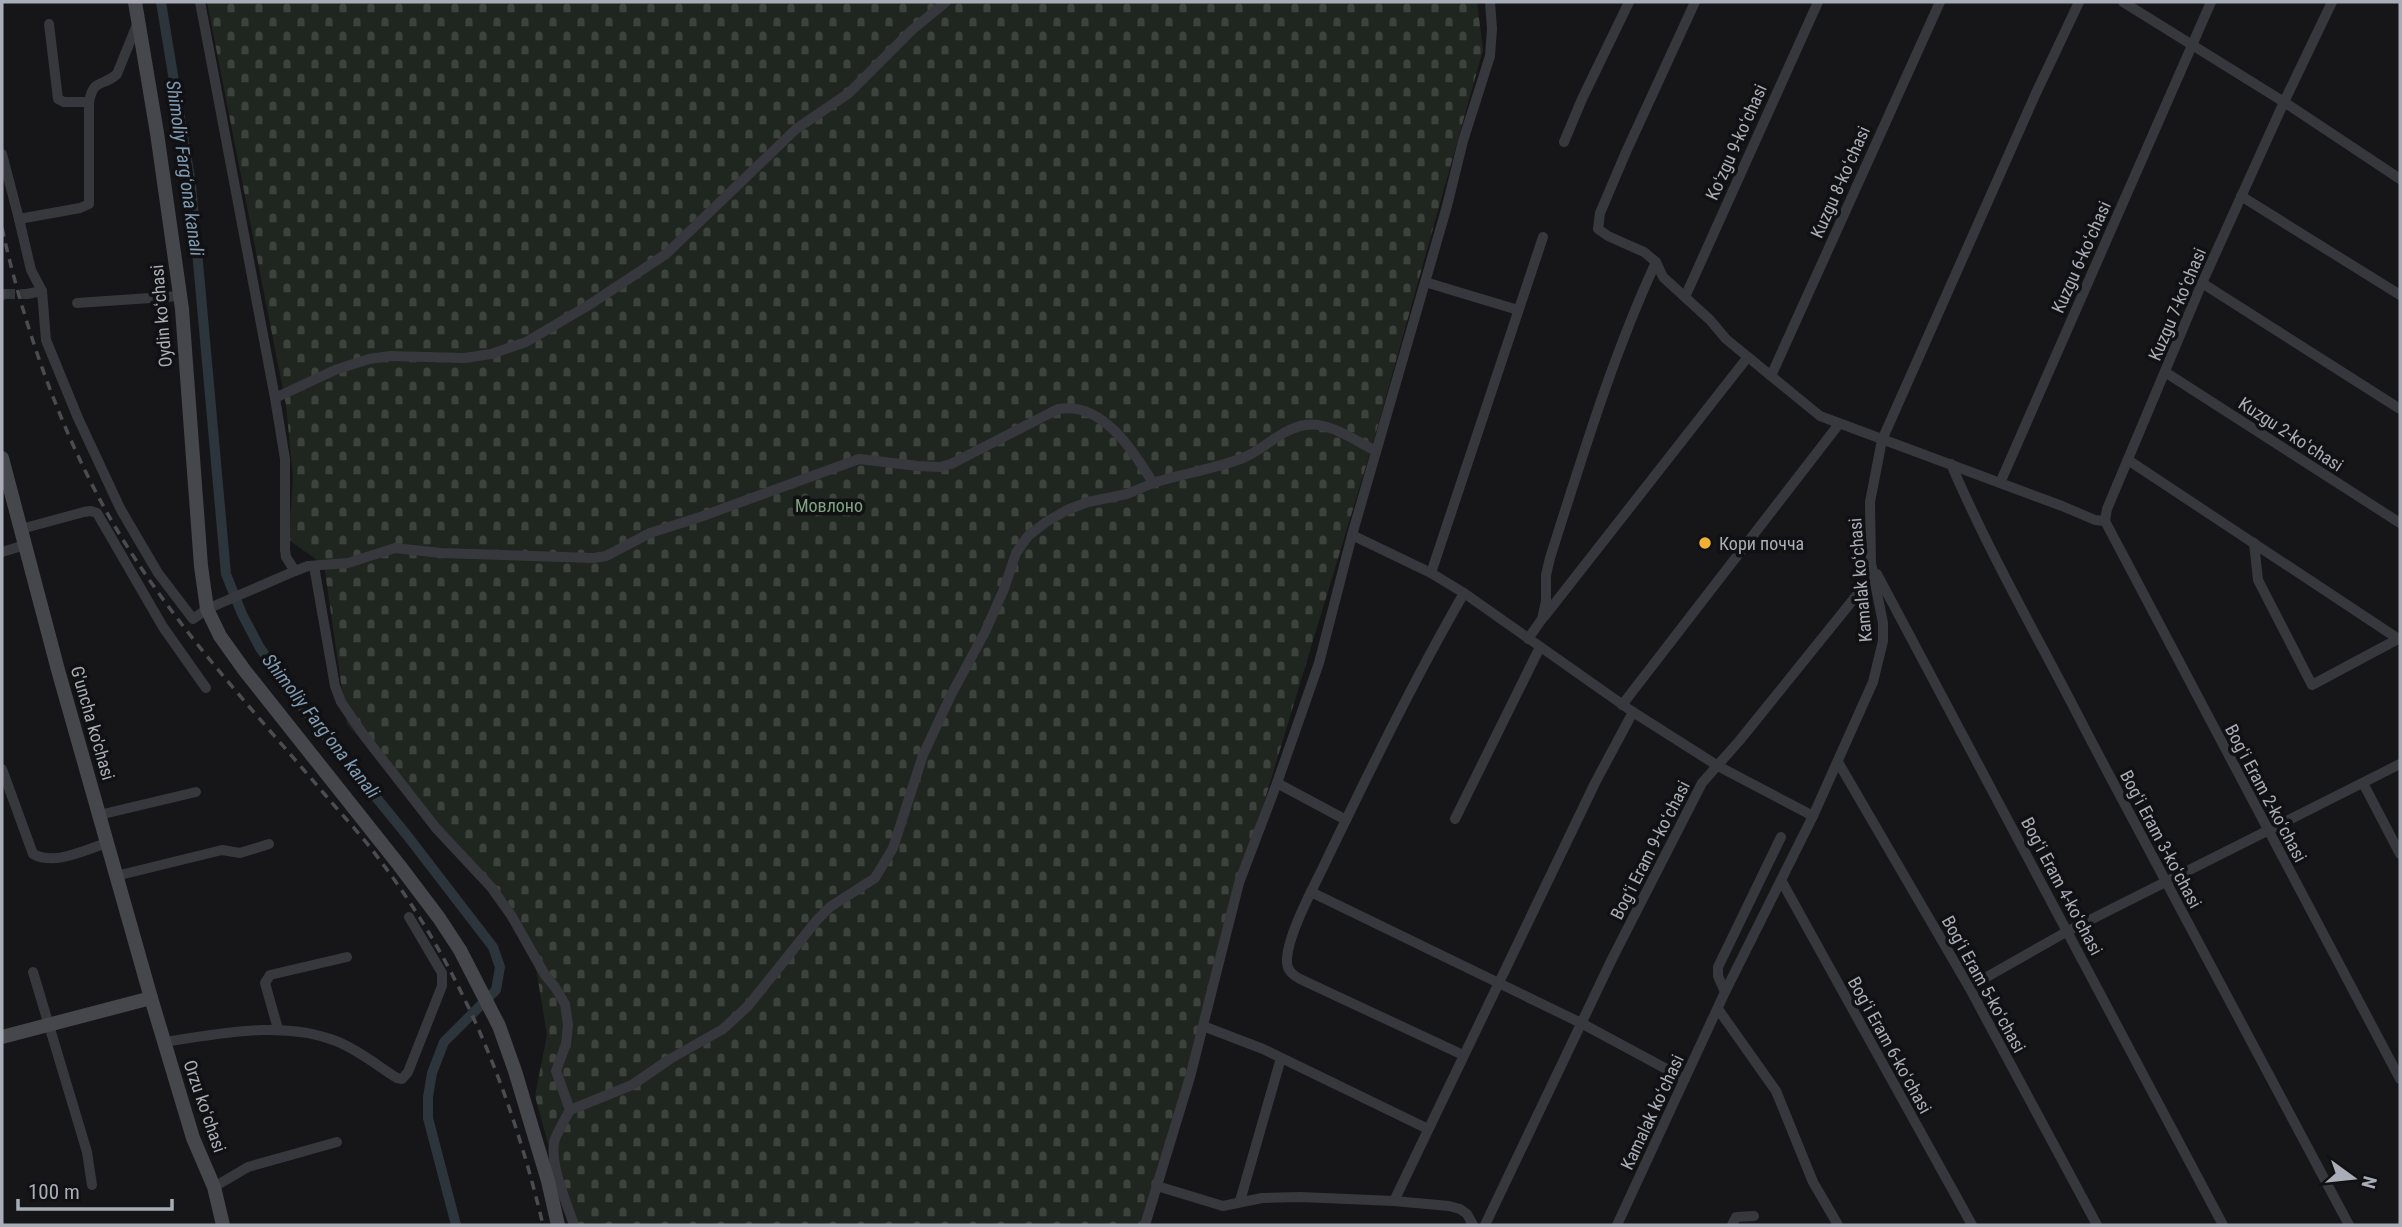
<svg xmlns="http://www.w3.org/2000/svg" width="2402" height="1227" viewBox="0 0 2402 1227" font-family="'Roboto Condensed',sans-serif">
  <defs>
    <pattern id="cemetery-stones" width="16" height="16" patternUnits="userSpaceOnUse" patternTransform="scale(1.75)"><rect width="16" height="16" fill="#1e261f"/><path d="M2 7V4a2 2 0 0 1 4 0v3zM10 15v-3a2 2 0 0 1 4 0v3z" fill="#3c433d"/></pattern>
  </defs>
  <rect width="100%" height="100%" fill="#161618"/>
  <path fill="url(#cemetery-stones)" d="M 207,2 L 1477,2 L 1483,50 L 1373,443 L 1218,954 L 1146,1225 L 570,1225 L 535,1096 L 547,1035 L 534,956 L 507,900 L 347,724 L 324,565 L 289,540 L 293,477 L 286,405 Z"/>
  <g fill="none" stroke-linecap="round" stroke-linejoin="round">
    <path stroke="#2c353c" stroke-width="10" d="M 161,2 L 191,184 L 226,574 L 242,614 L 260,648 L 303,708 L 406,834 L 493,947 L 500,967 L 496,990 L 444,1042 L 432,1073 L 428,1097 L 428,1118 L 456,1225"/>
    <path stroke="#333438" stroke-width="10" stroke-dasharray="10 5" stroke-linecap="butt" d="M 5,294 L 27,294"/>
    <g stroke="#37383d" stroke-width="10">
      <path d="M 200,2 L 275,398 L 285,459 L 285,550 L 286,557 L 295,571 L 308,566 L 348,563 L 395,548 L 441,553 L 594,558 L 606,556 L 650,533 L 700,517 L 859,459 L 918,466 L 940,467 L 951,464 L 1058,409 C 1102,401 1133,450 1153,483 L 1127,494 L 1088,502 L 1067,510 L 1046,522 L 1028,536 L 1016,553 L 1004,589 L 985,632 L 951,695 L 923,755 L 893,848 L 875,878 L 830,907 L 817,920 L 748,1006 L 723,1029 L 670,1059 L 632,1085 L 570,1110 C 565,1119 559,1129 555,1139 C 548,1161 567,1204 574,1225"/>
      <path d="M 1695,2 L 1626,152 L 1600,213 L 1598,229 L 1608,236 L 1644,252 L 1656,262 L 1663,277 L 1710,320 L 1726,339 L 1820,416 L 2062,506 L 2095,520 L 2105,521"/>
      <path d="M 2123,2 L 2284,102 L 2400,179"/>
      <path d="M 49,24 L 58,99 L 64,102 L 89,102"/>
      <path d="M 1564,142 L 1582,99 L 1629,2"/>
      <path d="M 2,154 L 19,219 L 80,208 L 89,204 L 89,102 C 94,77 102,88 117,74 L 138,22"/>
      <path d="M 2241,196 L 2400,295"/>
      <path d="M 19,219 L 31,270 L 42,291"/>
      <path d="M 1425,282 L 1518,310"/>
      <path d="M 2202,283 L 2400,409"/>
      <path d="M 27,294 L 42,291 L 46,340 L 78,418 L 121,510 L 158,573 L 193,619 L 207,609 L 295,571"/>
      <path d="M 2,295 L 5,294"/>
      <path d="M 1685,297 L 1818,2"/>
      <path d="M 77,303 L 180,296"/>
      <path d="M 2165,372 L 2400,523"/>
      <path d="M 1771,376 L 1940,2"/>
      <path d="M 275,398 L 335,370 L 369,359 L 390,356 L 464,358 L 491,354 L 526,342 L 589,305 L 666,254 L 796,129 L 849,93 L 912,30 L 946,2"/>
      <path d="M 2128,460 L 2400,640"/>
      <path d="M 1951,464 C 1990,555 2040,641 2085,729 C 2172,895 2261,1060 2349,1225"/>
      <path d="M 1153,483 C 1182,474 1214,469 1243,458 C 1265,449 1281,429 1305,425 C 1328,421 1356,441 1376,451"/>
      <path d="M 2000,483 L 2211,2"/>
      <path d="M 2105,521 L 2400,1079"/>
      <path d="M 2105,521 L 2107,509 L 2202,283 L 2284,102 L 2332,2"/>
      <path d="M 21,529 L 84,512 L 91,511 L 97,513 L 163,627 L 206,688"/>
      <path d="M 1352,535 L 1431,573 L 1464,593 L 1633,712 L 1718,766 L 1813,816"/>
      <path d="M 2254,543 L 2258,580 L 2312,685 L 2398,639"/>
      <path d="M 2,552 L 25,545"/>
      <path d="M 314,566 L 335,686 L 341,702 L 365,737 L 436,828 L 491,887 L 511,915 L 545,975 L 555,987 L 565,1004 L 568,1025 L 566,1044 L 556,1071 L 570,1110"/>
      <path d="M 1431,573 L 1543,237"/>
      <path d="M 1877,574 L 2223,1225"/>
      <path d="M 1544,617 L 1747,358"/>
      <path d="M 1528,639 L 1542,619 L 1546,601 L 1546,575 L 1550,558 C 1582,458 1612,357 1656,262"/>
      <path d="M 1622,705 L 1839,424"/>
      <path d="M 1838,762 L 1969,987 L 2097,1225"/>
      <path d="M 2,769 L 33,854 C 55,866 84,850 107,843"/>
      <path d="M 1277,783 L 1346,820"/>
      <path d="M 2363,783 L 2400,854"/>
      <path d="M 99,815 L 196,792"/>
      <path d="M 1455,819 L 1540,647"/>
      <path d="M 116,876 L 222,850 L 240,853 L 269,844"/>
      <path d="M 1781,880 L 1972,1225"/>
      <path d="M 1311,892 L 1581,1023 L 1685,1079"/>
      <path d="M 33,972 L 87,1152 L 92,1185"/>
      <path d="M 1969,987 L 2068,931 L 2400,764"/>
      <path d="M 1725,992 L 1718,976 L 1718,967 L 1781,837"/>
      <path d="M 1718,1009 L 1776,1091 L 1813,1182 L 1838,1225"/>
      <path d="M 1203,1026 L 1263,1049 L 1428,1129"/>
      <path d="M 278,1029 L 265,983 L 270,975 L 347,957"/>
      <path d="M 164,1042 C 220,1034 282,1020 336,1041 C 357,1049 378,1066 397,1078 L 402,1079 L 408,1072 L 442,986 L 442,973 L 409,917"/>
      <path d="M 1463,1055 L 1300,979 C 1291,974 1286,969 1287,958 C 1289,931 1315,885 1327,859 C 1370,770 1414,680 1464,593"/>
      <path d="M 1157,1186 L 1223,1206 L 1262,1198 L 1300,1197 L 1394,1201 L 1449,1206 L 1460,1209 L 1467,1214 L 1473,1225"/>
      <path d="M 214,1187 L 248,1167 L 337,1142"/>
      <path d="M 1240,1201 L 1281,1058"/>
      <path d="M 1394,1201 L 1595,783 L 1633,712"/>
      <path d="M 1145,1225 L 1190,1077 L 1239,883 L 1277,783 L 1319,663 L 1352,535 L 1447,206 L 1463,141 L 1490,56 L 1492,29 L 1490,2"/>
      <path d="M 1485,1225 L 1612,959 L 1702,783 L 1740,740 L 1873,575"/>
      <path d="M 1617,1225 L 1725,992 L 1813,816 L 1873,682 L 1883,641 L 1883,623 L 1871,563 L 1870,502 L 1882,440 L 2036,93 L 2079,2"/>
      <path d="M 1732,1225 L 1736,1217 L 1754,1216"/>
    </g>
    <g stroke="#45474d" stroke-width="14">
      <path d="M 135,2 L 157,133 L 182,309 L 201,566 L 207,609 L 220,636 L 245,671 L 399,865 L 439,918 L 460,950 L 499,1026 L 515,1071 L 548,1181 L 558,1225"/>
      <path d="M 2,458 L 58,670 L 151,998 L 193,1138 L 214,1187 L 223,1225"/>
      <path d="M 2,1037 L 151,998"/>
    </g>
    <path stroke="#4a4c52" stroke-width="3.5" stroke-dasharray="9 7" stroke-linecap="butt" d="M 2,228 C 26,337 70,459 132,554 C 188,641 260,718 327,797 C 344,817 363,837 379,859 C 461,966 512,1094 543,1225"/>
  </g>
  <circle fill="#f2b134" stroke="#111113" stroke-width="2.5" cx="1705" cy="543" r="7"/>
  <g text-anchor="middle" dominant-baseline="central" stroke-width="7" stroke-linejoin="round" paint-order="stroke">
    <g font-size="18" fill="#a8adb8" stroke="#111113">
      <text transform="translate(1736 142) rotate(-66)">Koʻzgu 9-koʻchasi</text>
      <text transform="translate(1840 182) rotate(-66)">Kuzgu 8-koʻchasi</text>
      <text transform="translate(2081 257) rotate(-66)">Kuzgu 6-koʻchasi</text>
      <text transform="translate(2177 304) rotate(-67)">Kuzgu 7-koʻchasi</text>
      <text transform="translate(161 316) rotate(-95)">Oydin koʻchasi</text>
      <text transform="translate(2291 434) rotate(33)">Kuzgu 2-koʻchasi</text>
      <text transform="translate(1860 580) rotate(-95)">Kamalak koʻchasi</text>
      <text transform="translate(93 723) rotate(74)">G'uncha ko'chasi</text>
      <text transform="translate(2266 793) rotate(62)">Bogʻi Eram 2-koʻchasi</text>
      <text transform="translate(2161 839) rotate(62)">Bogʻi Eram 3-koʻchasi</text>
      <text transform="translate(1650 850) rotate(-63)">Bogʻi Eram 9-koʻchasi</text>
      <text transform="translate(2062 886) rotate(62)">Bogʻi Eram 4-koʻchasi</text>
      <text transform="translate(1984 984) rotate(61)">Bogʻi Eram 5-koʻchasi</text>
      <text transform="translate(1890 1045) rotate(61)">Bogʻi Eram 6-koʻchasi</text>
      <text transform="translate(205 1106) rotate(71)">Orzu koʻchasi</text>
      <text transform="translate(1652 1112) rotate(-65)">Kamalak koʻchasi</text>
    </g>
    <g font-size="18" fill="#7fa381" stroke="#111113">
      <text x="829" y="505">Мовлоно</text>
    </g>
    <g font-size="18" fill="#a8adb8" stroke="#111113" text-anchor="start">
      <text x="1719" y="543">Кори почча</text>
    </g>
    <g font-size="19" font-style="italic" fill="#7f9bb3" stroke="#111113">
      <text transform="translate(185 168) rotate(82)">Shimoliy Fargʻona kanali</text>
      <text transform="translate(321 726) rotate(52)">Shimoliy Fargʻona kanali</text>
    </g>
  </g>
  <rect width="2402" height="1227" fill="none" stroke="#a8adb8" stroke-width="7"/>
  <g transform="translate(2353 1178) rotate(105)" stroke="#111113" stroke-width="5" paint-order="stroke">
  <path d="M0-5L12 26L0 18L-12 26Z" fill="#a8adb8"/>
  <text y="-10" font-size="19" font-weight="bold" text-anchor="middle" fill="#a8adb8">N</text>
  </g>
  <path d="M18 1199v10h154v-10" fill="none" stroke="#a8adb8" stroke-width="3.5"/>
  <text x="28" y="1199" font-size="21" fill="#a8adb8" stroke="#111113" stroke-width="5" paint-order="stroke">100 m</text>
</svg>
